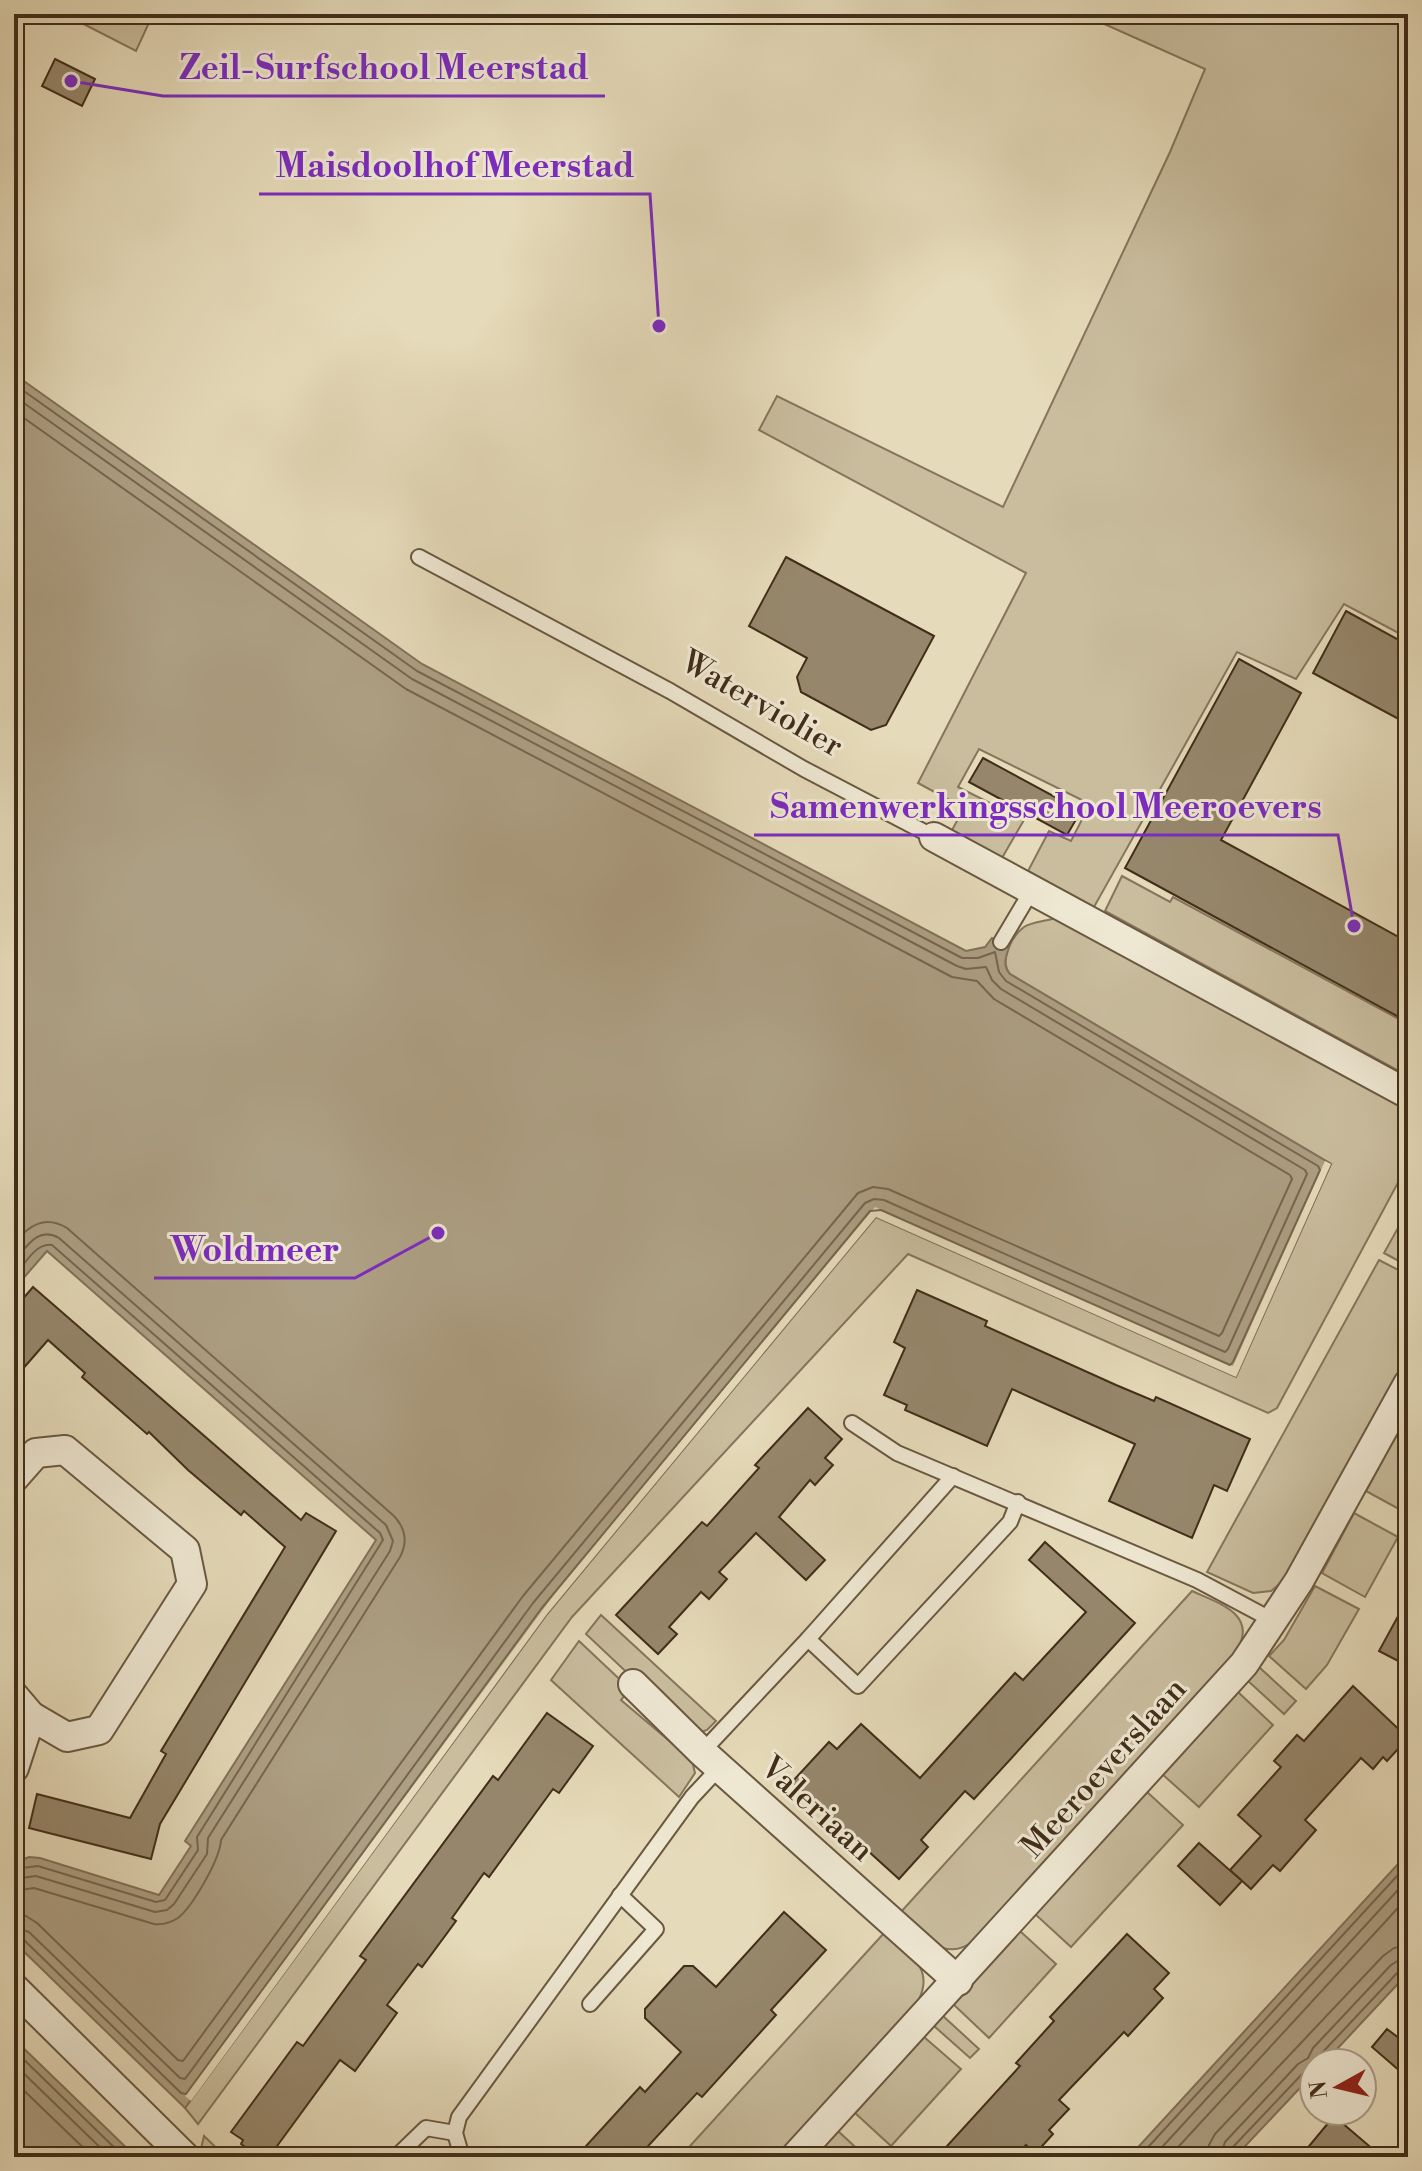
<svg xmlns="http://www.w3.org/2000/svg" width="1422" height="2171" viewBox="0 0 1422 2171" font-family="'Libre Bodoni',serif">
  <rect width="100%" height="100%" fill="#e5dab9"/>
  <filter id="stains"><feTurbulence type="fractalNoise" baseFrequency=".0025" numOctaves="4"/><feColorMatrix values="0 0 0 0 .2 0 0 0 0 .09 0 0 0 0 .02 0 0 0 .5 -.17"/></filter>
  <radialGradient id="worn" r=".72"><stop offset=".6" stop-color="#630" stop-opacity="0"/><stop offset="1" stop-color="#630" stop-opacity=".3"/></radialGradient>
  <g fill="#c9bd9e" stroke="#85755c" stroke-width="2">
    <path d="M 64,14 L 153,14 L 136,51 Z"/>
    <path d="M 1082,14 L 1408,14 L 1408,638 L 1344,604 L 1296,679 L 1237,652 L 1094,907 L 1028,871 L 1049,831 L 1071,841 L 1090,804 L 979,749 L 958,787 L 1024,820 L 1002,858 L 951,832 L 964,808 L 918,783 L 1026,573 L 759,430 L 777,396 L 1003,507 L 1170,152 L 1205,69 Z"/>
    <path d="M 1122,876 L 1170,902 L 1173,897 L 1408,1024 L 1408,1076 L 1105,911 Z"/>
    <path d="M 1056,918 L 1408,1107 L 1408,1164 L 1277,1408 L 1268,1413 L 908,1254 L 572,1617 L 198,2124 L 185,2108 L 547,1614 L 876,1216 L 1235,1376 L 1331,1164 L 1010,974 C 999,961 1011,937 1024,927 C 1031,922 1047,921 1056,918 Z"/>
    <path d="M 1408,1210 L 1408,1266 L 1384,1253 Z"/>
    <path d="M 1379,1260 L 1408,1275 L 1408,1355 L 1287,1578 L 1271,1591 L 1253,1593 L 1207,1572 Z"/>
    <path d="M 1408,1414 L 1408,1514 L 1366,1491 Z"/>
    <path d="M 1354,1513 L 1398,1537 L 1365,1597 L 1322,1573 Z"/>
    <path d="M 1315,1586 L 1359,1609 L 1327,1665 L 1306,1689 L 1269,1656 L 1284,1640 Z"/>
    <path d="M 1192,1591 C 1218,1603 1258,1614 1237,1650 L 973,1941 C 944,1965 921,1932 900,1913 Z"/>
    <path d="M 601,1615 L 716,1721 L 707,1730 L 698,1733 L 637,1682 L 586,1634 Z"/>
    <path d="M 579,1641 L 630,1689 L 621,1700 L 692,1760 L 695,1773 L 679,1797 L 551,1680 Z"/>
    <path d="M 1259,1667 L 1296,1701 L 1284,1714 L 1247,1680 Z"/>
    <path d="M 1237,1691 L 1273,1725 L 1199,1807 L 1162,1774 Z"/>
    <path d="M 1146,1791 L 1183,1825 L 1071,1947 L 1035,1914 Z"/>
    <path d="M 1020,1931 L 1056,1964 L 989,2038 L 953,2004 Z"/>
    <path d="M 885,1932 C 907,1952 936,1968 918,2001 L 776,2157 L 680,2157 Z"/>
    <path d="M 943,2016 L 979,2049 L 970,2058 L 934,2026 Z"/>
    <path d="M 924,2037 L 961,2069 L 891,2146 L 855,2113 Z"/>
    <path d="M 838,2131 L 866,2157 L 814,2157 Z"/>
    <path d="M 204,2136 L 226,2157 L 204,2157 L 200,2153 Z"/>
  </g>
  <g fill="#ad9f83" stroke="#827159" stroke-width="2">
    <path d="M 14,374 L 422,664 L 966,951 L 985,947 L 992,938 L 1009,947 C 1006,957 1002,965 1010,974 L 1331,1164 L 1236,1377 L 876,1217 L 547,1614 L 185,2108 L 14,1942 L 14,1868 L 16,1862 L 29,1857 L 40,1858 L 159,1895 L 191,1846 L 185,1841 L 376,1540 L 47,1251 L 14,1289 Z"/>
    <path d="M 1408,1853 L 1408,1973 L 1324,2063 L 1314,2063 L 1314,2073 L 1235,2157 L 1129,2157 Z"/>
    <path d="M 14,2039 L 136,2157 L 14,2157 Z"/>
  </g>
  <path fill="#e5dab9" d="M 1325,1161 L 1331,1164 L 1236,1377 L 876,1217 L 547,1614 L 191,2101 L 185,2096 L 558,1589 L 875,1207 L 1233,1366 Z"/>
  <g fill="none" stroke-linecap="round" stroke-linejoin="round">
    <g stroke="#77664e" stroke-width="2">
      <path d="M 14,384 L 417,671 L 962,958 L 978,958 L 995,952 L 999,972 L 1006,981 L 1318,1166 L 1320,1170 L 1233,1362 L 1230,1365 L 881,1210 L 870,1211 L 541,1609 L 186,2094 L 181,2093 L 23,1939 L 14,1937"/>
      <path d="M 14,396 L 412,679 L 957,966 L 966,969 L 986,967 L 992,980 L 1001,989 L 1305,1170 L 1307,1174 L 1228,1349 L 1225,1352 L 884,1200 L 874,1199 L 865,1203 L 533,1603 L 185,2079 L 180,2078 L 29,1932 L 14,1927"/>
      <path d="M 14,411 L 406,689 L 952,977 L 977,981 L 994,999 L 1290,1175 L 1292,1179 L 1222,1333 L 1219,1336 L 888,1189 L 873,1187 L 858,1193 L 523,1596 L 183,2061 L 178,2060 L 37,1923 L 26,1916 L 14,1915"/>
      <path d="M 14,1243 C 29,1225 45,1215 67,1228 L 394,1516 C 406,1529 408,1542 400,1557 L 221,1840 C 220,1859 193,1906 178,1918 C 170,1923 162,1925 154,1924 L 34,1888 L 14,1891"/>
      <path d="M 14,1261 C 27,1246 38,1226 59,1238 L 386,1525 L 393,1541 L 390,1551 L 208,1838 L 207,1854 L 174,1904 L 167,1910 L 155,1912 L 36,1876 L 14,1879"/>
      <path d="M 14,1277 C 24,1265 36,1242 52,1245 L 380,1533 L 383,1540 L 197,1837 L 198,1850 L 165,1900 L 156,1902 L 38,1866 L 14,1869"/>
      <path d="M 14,2050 L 124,2157"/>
      <path d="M 1318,2063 L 1321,2054 L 1399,1971 L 1408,1969"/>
      <path d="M 14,2064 L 110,2157"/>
      <path d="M 14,2081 L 93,2157"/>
      <path d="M 1139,2157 L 1408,1864"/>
      <path d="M 1153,2157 L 1408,1879"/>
      <path d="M 1169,2157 L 1408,1897"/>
      <path d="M 1208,2157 L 1209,2145 L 1215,2134 L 1383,1956 L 1394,1948 L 1408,1946"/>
      <path d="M 1220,2157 L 1225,2142 L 1298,2064 L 1308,2058 L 1313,2048 L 1391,1965 L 1399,1960 L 1408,1958"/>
      <path d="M 1230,2157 L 1232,2148 L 1305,2071 L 1314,2068"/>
    </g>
  </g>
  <g fill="#96876c" stroke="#412d19" stroke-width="2">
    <path d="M 55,59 L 95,79 L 82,106 L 42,86 Z"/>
    <path d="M 786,557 L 934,636 L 886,725 L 871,730 L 801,692 L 797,677 L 807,658 L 749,626 Z"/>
    <path d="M 1346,611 L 1408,645 L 1408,724 L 1313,673 Z"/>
    <path d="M 1239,659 L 1301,693 L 1221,840 L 1408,942 L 1408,1022 L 1125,868 Z"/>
    <path d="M 983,758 L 1081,811 L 1067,835 L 969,782 Z"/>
    <path d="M 33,1287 L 301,1520 L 306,1513 L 336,1531 L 160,1824 L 151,1859 L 29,1828 L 37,1794 L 130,1818 L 166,1754 L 161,1751 L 285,1547 L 244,1511 L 241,1515 L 188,1470 L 149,1432 L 147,1434 L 82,1377 L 85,1373 L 48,1340 L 14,1379 L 14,1309 Z"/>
    <path d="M 917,1290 L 987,1321 L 985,1326 L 1116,1385 L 1154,1401 L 1156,1397 L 1250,1439 L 1227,1491 L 1214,1485 L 1192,1538 L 1109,1501 L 1135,1444 L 1012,1389 L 987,1446 L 905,1410 L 907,1405 L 884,1395 L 905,1348 L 894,1342 Z"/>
    <path d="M 808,1408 L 842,1439 L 825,1458 L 833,1465 L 815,1485 L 810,1480 L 779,1517 L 825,1560 L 806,1580 L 756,1533 L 719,1572 L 727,1579 L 709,1599 L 701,1592 L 669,1627 L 677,1634 L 658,1654 L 616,1615 L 702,1522 L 707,1526 L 759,1468 L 755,1465 Z"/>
    <path d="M 1045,1542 L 1135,1623 L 974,1799 L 965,1791 L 921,1840 L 928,1847 L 899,1879 L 792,1782 L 829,1742 L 837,1749 L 861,1724 L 920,1778 L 1015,1673 L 1023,1680 L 1086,1612 L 1029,1560 Z"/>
    <path d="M 1408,1598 L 1408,1666 L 1379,1651 Z"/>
    <path d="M 1353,1686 L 1408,1738 L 1387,1761 L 1383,1757 L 1373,1769 L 1361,1758 L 1305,1820 L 1316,1830 L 1280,1871 L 1273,1865 L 1251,1889 L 1230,1870 L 1261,1836 L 1238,1815 L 1281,1767 L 1274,1761 L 1297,1735 L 1304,1741 Z"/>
    <path d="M 547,1713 L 593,1746 L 559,1793 L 553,1789 L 489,1877 L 484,1873 L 452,1918 L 456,1921 L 422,1967 L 418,1964 L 387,2005 L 397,2013 L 355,2071 L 340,2060 L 269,2157 L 259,2157 L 241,2144 L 243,2140 L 231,2132 L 297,2042 L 303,2046 L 366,1960 L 360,1956 L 493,1776 L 498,1780 Z"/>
    <path d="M 1199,1843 L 1242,1881 L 1220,1905 L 1178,1866 Z"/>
    <path d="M 784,1912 L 826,1950 L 771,2010 L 776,2015 L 702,2097 L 697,2093 L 638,2157 L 576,2157 L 640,2087 L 645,2092 L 681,2052 L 645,2018 L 645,2009 L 684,1966 L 693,1966 L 716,1987 Z"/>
    <path d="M 1127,1934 L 1169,1973 L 1154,1989 L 1163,1998 L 1128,2036 L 1124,2032 L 1059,2100 L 1069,2109 L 1049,2130 L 1053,2134 L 1035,2154 L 1026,2145 L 1015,2157 L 937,2157 L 1020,2066 L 1016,2063 L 1054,2021 L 1050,2017 Z"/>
    <path d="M 1387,2029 L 1408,2045 L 1408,2078 L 1372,2047 Z"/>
    <path d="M 1334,2116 L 1382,2157 L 1300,2157 Z"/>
  </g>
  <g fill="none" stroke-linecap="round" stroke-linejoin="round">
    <g stroke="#6a5841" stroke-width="18">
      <g id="service">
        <path d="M 419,557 L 670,691 L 804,769 L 934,837"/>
        <path d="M 1001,942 L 1032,890"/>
        <path d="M 852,1423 L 897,1453 L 1197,1580 L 1274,1621"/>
        <path d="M 808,1639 L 858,1686 L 1010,1522 L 1018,1502"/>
        <path d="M 702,1752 L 808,1639 L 953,1476"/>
        <path d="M 590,2004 L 656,1929 L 620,1895"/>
        <path d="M 396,2157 L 426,2128 L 455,2133"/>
        <path d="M 462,2157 L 455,2133 L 459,2117 L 692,1797 L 720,1767"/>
      </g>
    </g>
    <g stroke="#6a5841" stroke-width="32">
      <g id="minor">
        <path d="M 934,837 L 1408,1094"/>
        <path d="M 14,1478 L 36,1453 L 65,1450 L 185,1550 L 192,1584 L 99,1730 L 67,1737 L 31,1716 L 14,1696"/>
        <path d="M 633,1684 L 702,1752 L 958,1981"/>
        <path d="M 14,1768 L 31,1716"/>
        <path d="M 14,1988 L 185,2157"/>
        <path d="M 795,2157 L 1244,1664 L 1299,1581 L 1408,1384"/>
      </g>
    </g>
    <use href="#service" stroke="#eee7d2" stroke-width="14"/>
    <use href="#minor" stroke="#eee7d2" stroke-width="28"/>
  </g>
  <g text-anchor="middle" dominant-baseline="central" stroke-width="6" stroke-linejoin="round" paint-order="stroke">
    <g font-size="32" fill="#412d19" stroke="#eee7d2">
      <text transform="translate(762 704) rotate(30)">Waterviolier</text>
      <text transform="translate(1104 1768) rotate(-48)">Meeroeverslaan</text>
      <text transform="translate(817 1809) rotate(42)">Valeriaan</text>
    </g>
  </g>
  <path fill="none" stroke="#7b2cbf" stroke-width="3" d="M71 81L163 96H605M659 326L650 194H259M1354 926L1338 835H754M438 1233L355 1278H154"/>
  <g fill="#7b2cbf" stroke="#eee7d2" stroke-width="3">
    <circle cx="71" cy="81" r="8"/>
    <circle cx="659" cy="326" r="8"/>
    <circle cx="1354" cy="926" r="8"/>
    <circle cx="438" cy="1233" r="8"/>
  </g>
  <g font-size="34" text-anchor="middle" font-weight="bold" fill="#7b2cbf" stroke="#eee7d2" stroke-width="6" stroke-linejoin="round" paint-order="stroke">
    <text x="384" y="79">Zeil-Surfschool Meerstad</text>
    <text x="455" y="177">Maisdoolhof Meerstad</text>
    <text x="1046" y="818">Samenwerkingsschool Meeroevers</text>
    <text x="255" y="1261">Woldmeer</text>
  </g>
  <rect width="1422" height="2171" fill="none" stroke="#e5dab9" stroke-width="48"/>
  <rect x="16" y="16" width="1390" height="2139" fill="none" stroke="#412d19" stroke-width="4"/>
  <rect x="24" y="24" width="1374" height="2123" fill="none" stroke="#412d19" stroke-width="2"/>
  <g transform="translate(1338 2087) rotate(262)"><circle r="38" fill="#eee7d2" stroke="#a99d88" stroke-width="2"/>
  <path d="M0-6L14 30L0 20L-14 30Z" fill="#8f2418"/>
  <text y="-12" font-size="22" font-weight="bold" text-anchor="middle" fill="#412d19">N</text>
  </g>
  <rect width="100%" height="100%" filter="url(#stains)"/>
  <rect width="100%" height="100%" fill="url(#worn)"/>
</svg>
